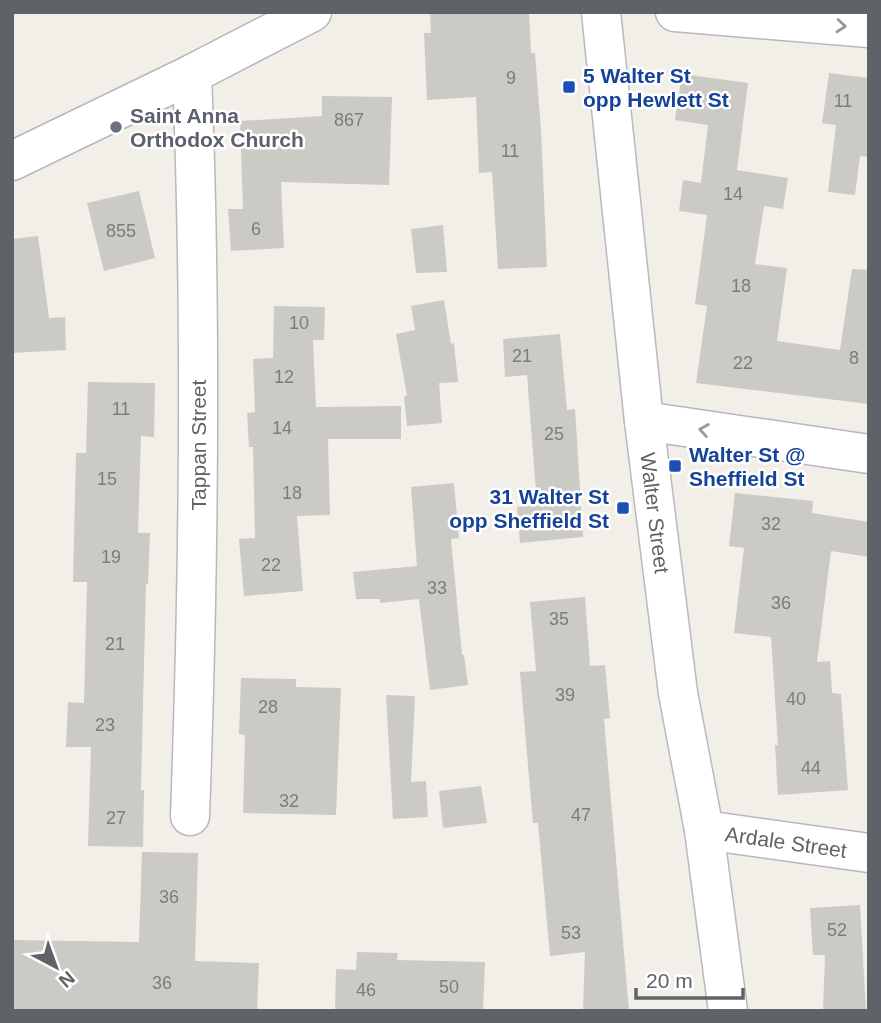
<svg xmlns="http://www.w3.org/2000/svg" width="881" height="1023" viewBox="0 0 881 1023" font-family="Helvetica,sans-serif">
  <rect width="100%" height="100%" fill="#f1efe8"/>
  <g fill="#cccac5">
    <path d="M 430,12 L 529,12 L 531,53 L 535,53 L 541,129 L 547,267 L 498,269 L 492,172 L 479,173 L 476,97 L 427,100 L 424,33 L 431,33 Z"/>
    <path d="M 829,73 L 869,78 L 869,157 L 860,156 L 855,195 L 828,192 L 836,125 L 822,123 Z"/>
    <path d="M 682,74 L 748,83 L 737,170 L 788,178 L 783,209 L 764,206 L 755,264 L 787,268 L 777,341 L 840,350 L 852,269 L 869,270 L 869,404 L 696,383 L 707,306 L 695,304 L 707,215 L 679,211 L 683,180 L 701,183 L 708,125 L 675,120 Z"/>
    <path d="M 322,96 L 392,97 L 389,185 L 281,182 L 284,248 L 231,251 L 228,209 L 243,209 L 240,121 L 322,116 Z"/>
    <path d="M 139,191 L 155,258 L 104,271 L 87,203 Z"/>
    <path d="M 443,225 L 447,272 L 416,273 L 411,229 Z"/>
    <path d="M 38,236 L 49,318 L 65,317 L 66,350 L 12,353 L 12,239 Z"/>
    <path d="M 444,300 L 451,344 L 454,343 L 458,382 L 439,383 L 442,423 L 407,426 L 404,396 L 407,396 L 396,334 L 415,330 L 411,306 Z"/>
    <path d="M 274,306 L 325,307 L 324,340 L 313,340 L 316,407 L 401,406 L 401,439 L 328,439 L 330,515 L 297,516 L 303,591 L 244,596 L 239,539 L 255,538 L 253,447 L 249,447 L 247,413 L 255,412 L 253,359 L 273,358 Z"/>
    <path d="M 560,334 L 567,410 L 575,409 L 583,537 L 520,543 L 517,507 L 537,505 L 527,375 L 505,377 L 503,339 Z"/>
    <path d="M 88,382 L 155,383 L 154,437 L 141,436 L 138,533 L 150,533 L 148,584 L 146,584 L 143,704 L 141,790 L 144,790 L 143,847 L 88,846 L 91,747 L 66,747 L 68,702 L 84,703 L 87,582 L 73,582 L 76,453 L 86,453 Z"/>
    <path d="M 454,483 L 459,538 L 451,539 L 462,655 L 464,655 L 468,685 L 430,690 L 419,599 L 380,603 L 380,599 L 356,599 L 353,572 L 417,566 L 411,487 Z"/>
    <path d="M 735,493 L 813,501 L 812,513 L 869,522 L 869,557 L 831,551 L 817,662 L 830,661 L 832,693 L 841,694 L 848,790 L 778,795 L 775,745 L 778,745 L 771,637 L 734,633 L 744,548 L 729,546 Z"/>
    <path d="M 585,597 L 590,666 L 605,665 L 610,718 L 604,719 L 629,1011 L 583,1011 L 585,952 L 550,956 L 538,823 L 533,823 L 520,672 L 536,671 L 530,602 Z"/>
    <path d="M 241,678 L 296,679 L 296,687 L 341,688 L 336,815 L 243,813 L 245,735 L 239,734 Z"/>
    <path d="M 386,695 L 415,696 L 411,782 L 426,781 L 428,817 L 393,819 Z"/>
    <path d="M 481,786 L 487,823 L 443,828 L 439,791 Z"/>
    <path d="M 142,852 L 198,853 L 195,961 L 259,963 L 257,1011 L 12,1011 L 12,940 L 139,942 Z"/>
    <path d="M 860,905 L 866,1011 L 823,1011 L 825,955 L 813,955 L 810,908 Z"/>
    <path d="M 357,952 L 398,953 L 397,960 L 485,962 L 483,1011 L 335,1011 L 336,969 L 356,970 Z"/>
  </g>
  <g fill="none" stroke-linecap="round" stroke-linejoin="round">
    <g stroke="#b5b8bc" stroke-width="41">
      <g id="street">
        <path d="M 675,12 L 869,28"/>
        <path d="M 12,161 L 192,74 L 312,12"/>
        <path d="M 644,421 L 869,454"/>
        <path d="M 190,816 C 199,568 202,322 192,74"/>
        <path d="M 704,830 L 869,853"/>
      </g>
    </g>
    <g stroke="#b6babf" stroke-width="41">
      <path id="secondary" d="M 601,12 L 644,421 L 678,693 L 704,830 L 728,1011"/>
    </g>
    <use href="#street" stroke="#fff" stroke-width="38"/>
    <use href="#secondary" stroke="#fff" stroke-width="38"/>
  </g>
  <defs><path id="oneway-chevron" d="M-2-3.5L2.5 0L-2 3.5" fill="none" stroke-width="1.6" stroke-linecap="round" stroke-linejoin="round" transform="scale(1.75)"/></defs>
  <g stroke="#979a9d">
    <use href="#oneway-chevron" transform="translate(841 26) rotate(5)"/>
    <use href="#oneway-chevron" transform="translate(704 430) rotate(-171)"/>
  </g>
  <g fill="#1a4fb4" stroke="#fff" stroke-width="2.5">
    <rect x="562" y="80" width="14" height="14" rx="3.5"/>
    <rect x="668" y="459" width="14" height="14" rx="3.5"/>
    <rect x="616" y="501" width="14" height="14" rx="3.5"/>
  </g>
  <circle fill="#6b7280" stroke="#fff" stroke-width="2.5" cx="116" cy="127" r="7"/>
  <g text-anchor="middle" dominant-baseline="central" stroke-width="5" stroke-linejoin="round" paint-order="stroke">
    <g font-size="18" fill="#7a7d7f">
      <text x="511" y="78">9</text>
      <text x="843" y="101">11</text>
      <text x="349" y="120">867</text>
      <text x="510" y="151">11</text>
      <text x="733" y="194">14</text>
      <text x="256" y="229">6</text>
      <text x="121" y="231">855</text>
      <text x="741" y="286">18</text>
      <text x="299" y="323">10</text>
      <text x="522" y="356">21</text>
      <text x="854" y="358">8</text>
      <text x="743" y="363">22</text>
      <text x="284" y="377">12</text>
      <text x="121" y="409">11</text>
      <text x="282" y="428">14</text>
      <text x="554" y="434">25</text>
      <text x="107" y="479">15</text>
      <text x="292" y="493">18</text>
      <text x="771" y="524">32</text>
      <text x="111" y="557">19</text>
      <text x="271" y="565">22</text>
      <text x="437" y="588">33</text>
      <text x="781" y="603">36</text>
      <text x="559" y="619">35</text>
      <text x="115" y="644">21</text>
      <text x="565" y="695">39</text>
      <text x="796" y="699">40</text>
      <text x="268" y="707">28</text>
      <text x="105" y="725">23</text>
      <text x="811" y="768">44</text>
      <text x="289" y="801">32</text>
      <text x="581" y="815">47</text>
      <text x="116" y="818">27</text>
      <text x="169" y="897">36</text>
      <text x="837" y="930">52</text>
      <text x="571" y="933">53</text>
      <text x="162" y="983">36</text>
      <text x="449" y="987">50</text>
      <text x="366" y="990">46</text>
    </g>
    <g font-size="21" font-weight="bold" fill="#164399" stroke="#fff" text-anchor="start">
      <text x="583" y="75">5 Walter St<tspan x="583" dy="24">opp Hewlett St</tspan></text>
      <text x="689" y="454">Walter St @<tspan x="689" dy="24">Sheffield St</tspan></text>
      <text x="609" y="496" text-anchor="end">31 Walter St<tspan x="609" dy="24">opp Sheffield St</tspan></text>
    </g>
    <g font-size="21" font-weight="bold" fill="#5b616d" stroke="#fff" text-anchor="start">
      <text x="130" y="115">Saint Anna<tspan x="130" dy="24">Orthodox Church</tspan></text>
    </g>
    <g font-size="21" fill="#5f6368" stroke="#fff">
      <text transform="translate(198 445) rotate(-90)">Tappan Street</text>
      <text transform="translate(655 513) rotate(83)">Walter Street</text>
      <text transform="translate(786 842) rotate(8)">Ardale Street</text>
    </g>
  </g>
  <rect width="881" height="1023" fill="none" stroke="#5f6368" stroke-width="28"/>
  <g transform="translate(56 967) rotate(139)" stroke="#ffffff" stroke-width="5" paint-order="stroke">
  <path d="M0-5L12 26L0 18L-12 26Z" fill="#5f6368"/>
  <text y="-10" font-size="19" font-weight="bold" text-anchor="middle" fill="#5f6368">N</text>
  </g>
  <path d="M636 988v10h107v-10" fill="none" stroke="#5f6368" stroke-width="3.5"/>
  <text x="646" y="988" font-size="21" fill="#5f6368" stroke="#ffffff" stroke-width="5" paint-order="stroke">20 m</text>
</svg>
